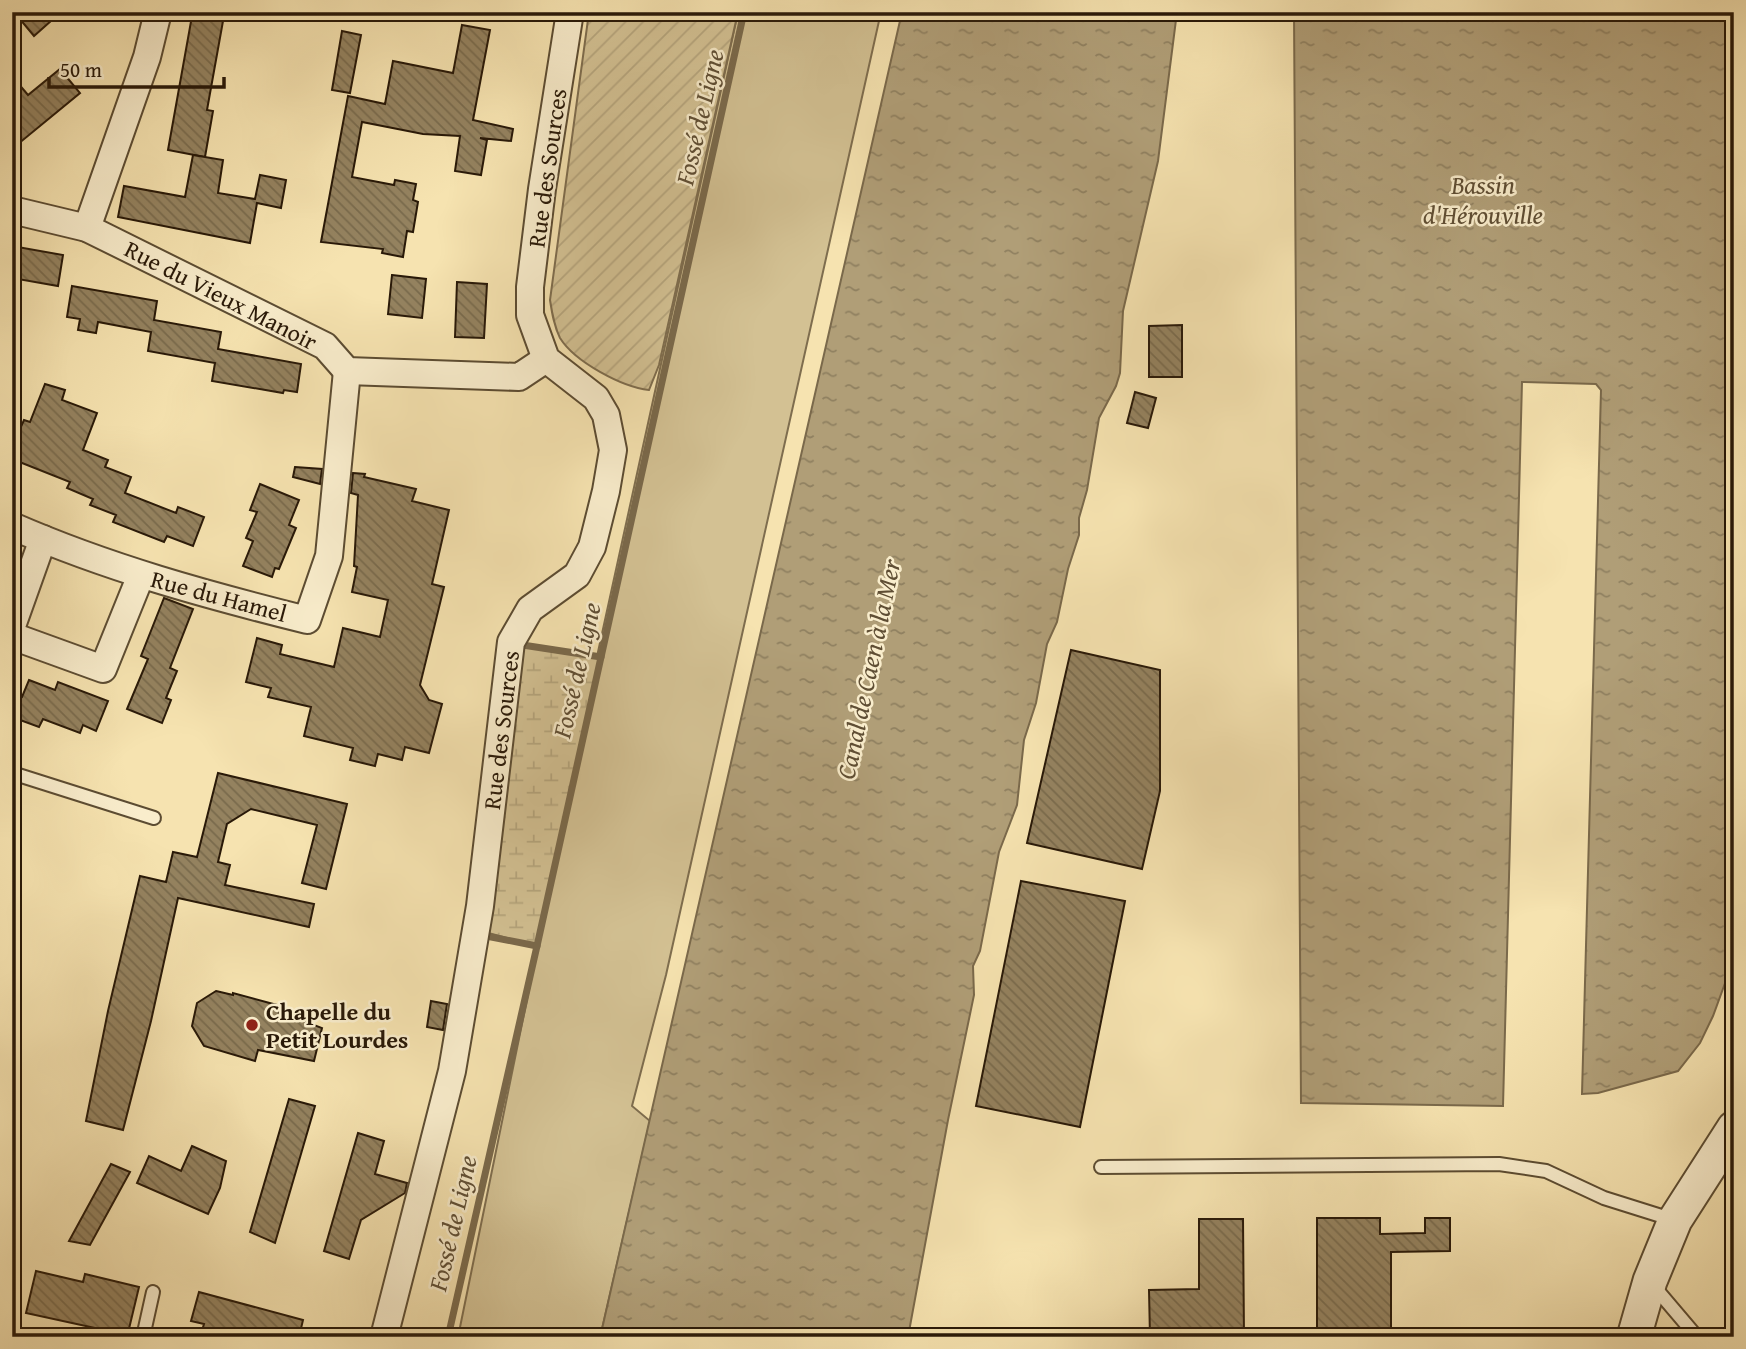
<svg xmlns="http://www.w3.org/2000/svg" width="1746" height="1349" viewBox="0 0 1746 1349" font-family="'Gentium Book Plus',serif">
  <defs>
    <pattern id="wetland-marsh" width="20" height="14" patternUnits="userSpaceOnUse" patternTransform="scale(1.75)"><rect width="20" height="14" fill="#d3c193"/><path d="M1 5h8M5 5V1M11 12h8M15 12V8" fill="none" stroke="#b5a57d"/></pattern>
    <pattern id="garden-furrows" width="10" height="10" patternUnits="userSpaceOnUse" patternTransform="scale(1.75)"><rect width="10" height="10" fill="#d3c193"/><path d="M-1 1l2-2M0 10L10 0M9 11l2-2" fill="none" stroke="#b5a57d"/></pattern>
    <pattern id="water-ripples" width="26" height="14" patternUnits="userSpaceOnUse" patternTransform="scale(1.75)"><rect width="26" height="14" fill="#b09e77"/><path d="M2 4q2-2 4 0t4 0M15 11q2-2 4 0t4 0" fill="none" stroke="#8f8060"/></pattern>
    <pattern id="building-back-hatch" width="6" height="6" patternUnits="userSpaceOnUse" patternTransform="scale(1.75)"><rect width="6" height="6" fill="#94825f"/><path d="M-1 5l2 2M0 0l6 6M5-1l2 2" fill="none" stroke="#796a4c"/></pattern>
  </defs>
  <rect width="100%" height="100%" fill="#f6e3b0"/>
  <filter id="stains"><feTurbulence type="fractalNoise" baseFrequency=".00286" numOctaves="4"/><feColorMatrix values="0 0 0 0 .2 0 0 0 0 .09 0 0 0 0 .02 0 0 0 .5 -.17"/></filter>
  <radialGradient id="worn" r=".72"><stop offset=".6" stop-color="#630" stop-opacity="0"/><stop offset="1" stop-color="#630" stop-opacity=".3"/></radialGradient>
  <path fill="#d3c193" stroke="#7e6d4e" stroke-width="2" d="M 738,12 L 881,12 L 666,975 L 632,1106 L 650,1121 L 602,1329 L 610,1331 L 609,1337 L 458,1337 L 598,652 Z"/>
  <path fill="url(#wetland-marsh)" stroke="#7e6d4e" stroke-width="2" d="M 516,644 L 601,657 L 537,946 L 477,930 Z"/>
  <path fill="url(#garden-furrows)" stroke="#7e6d4e" stroke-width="2" d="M 589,12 L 738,12 L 659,365 L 649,390 C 622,387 575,362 560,338 C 554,326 552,313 550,300 Z"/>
  <g fill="url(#water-ripples)" stroke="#7a694b" stroke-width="2">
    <path d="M 902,12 L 1177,12 L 1158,161 L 1123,311 L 1120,373 L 1116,386 L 1099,418 L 1087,490 L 1079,518 L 1079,535 L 1068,569 L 1057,622 L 1047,644 L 1036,703 L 1024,740 L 1017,805 L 999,852 L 980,951 L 973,966 L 974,995 L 948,1120 L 908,1337 L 609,1337 L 609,1331 L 602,1329 Z"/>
    <path d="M 1294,12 L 1734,12 L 1734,943 L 1728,975 L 1713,1016 L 1700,1043 L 1678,1071 L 1598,1093 L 1582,1094 L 1601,390 L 1596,384 L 1522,382 L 1503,1106 L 1301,1103 Z"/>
  </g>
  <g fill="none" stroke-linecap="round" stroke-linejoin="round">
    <g stroke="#7a694b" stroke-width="7">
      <path d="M 516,644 L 601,657"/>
      <path d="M 481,935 L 537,946"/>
      <path d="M 448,1337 L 537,946 L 744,12"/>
    </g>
  </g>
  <g fill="url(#building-back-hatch)" stroke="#291908" stroke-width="2">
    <path d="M 14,12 L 61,12 L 34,36 Z"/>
    <path d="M 192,16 L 223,21 L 207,110 L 213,111 L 205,157 L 168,150 Z"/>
    <path d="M 462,25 L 490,30 L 473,120 L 513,129 L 511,141 L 480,138 L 487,140 L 481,175 L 455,171 L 460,136 L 423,134 L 362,122 L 352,177 L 394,185 L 395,180 L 416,184 L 413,200 L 418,202 L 413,232 L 407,231 L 403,257 L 382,253 L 383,249 L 321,242 L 348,96 L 385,104 L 393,61 L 453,73 Z"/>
    <path d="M 342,31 L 361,35 L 350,93 L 332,90 Z"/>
    <path d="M 60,69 L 80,93 L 12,149 L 12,76 L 28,95 Z"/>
    <path d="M 193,155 L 223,160 L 218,193 L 255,199 L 260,175 L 286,180 L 281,208 L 257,203 L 250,243 L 118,217 L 124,186 L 185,197 Z"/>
    <path d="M 12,246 L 63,255 L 58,286 L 12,278 Z"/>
    <path d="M 392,275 L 426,279 L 422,318 L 388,314 Z"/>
    <path d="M 457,282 L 487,284 L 484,338 L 455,337 Z"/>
    <path d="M 72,286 L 157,301 L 154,320 L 221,332 L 218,349 L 301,364 L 297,392 L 284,390 L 283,393 L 212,381 L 215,363 L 148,351 L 151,332 L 98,322 L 96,333 L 78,330 L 80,319 L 67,317 Z"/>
    <path d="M 1182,325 L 1182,377 L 1149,377 L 1149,326 Z"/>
    <path d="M 45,384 L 65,390 L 62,400 L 97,413 L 83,450 L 108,460 L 105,467 L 131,477 L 125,493 L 176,513 L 178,507 L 204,517 L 193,546 L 167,536 L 164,542 L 113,522 L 116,515 L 90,505 L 93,499 L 67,488 L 70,482 L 12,459 L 12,426 L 20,429 L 24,420 L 30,422 Z"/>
    <path d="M 1135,392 L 1156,398 L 1148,428 L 1127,423 Z"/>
    <path d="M 295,467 L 322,469 L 320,484 L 293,477 Z"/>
    <path d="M 353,473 L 365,474 L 364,477 L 416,489 L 412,501 L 449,510 L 432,584 L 444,587 L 420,685 L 429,700 L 442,704 L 429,753 L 405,747 L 402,760 L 378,754 L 375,766 L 350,760 L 353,748 L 304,736 L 311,707 L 268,697 L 271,688 L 246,682 L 257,638 L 282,645 L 280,654 L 334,667 L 343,628 L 380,637 L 388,600 L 352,592 L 357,567 L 354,566 L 358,495 L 351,493 Z"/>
    <path d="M 260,484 L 299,500 L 289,525 L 296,528 L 279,569 L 275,568 L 272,577 L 243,566 L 253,541 L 246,538 L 257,512 L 250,510 Z"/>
    <path d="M 164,598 L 193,609 L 170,668 L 177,671 L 166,698 L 171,700 L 162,723 L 127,709 L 148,659 L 141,656 Z"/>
    <path d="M 1071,650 L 1160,670 L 1160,791 L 1142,869 L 1027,843 Z"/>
    <path d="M 29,680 L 55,690 L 58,682 L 108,701 L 96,731 L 83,725 L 80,733 L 43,719 L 39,727 L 12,717 L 12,693 L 22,697 Z"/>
    <path d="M 218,773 L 347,804 L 326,889 L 302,883 L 317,825 L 251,809 L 227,824 L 218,862 L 230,865 L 225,885 L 314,904 L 309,927 L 178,898 L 151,1021 L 123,1130 L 86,1121 L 108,1011 L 140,876 L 166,882 L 173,852 L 197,857 Z"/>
    <path d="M 1021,881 L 1125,901 L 1080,1127 L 976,1106 Z"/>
    <path d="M 216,991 L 233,995 L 233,993 L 277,1005 L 275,1010 L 322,1028 L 314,1061 L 258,1050 L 255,1061 L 204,1046 L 192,1026 L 197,1003 Z"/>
    <path d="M 431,1001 L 447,1004 L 443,1030 L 427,1027 Z"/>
    <path d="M 289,1099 L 315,1106 L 275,1243 L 250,1232 Z"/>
    <path d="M 358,1133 L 384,1141 L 375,1174 L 407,1183 L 405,1193 L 361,1220 L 349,1259 L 324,1251 Z"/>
    <path d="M 192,1146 L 226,1161 L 220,1188 L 208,1214 L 137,1183 L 149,1156 L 181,1171 Z"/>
    <path d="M 111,1164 L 130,1172 L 90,1245 L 69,1241 Z"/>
    <path d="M 1317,1218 L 1380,1218 L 1380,1234 L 1425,1233 L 1425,1218 L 1450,1218 L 1450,1251 L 1391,1252 L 1391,1328 L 1317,1330 Z"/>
    <path d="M 1199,1219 L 1243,1219 L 1244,1337 L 1150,1337 L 1149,1290 L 1199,1289 Z"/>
    <path d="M 36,1271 L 83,1282 L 85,1274 L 139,1287 L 127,1337 L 94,1331 L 95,1328 L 26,1313 Z"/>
    <path d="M 199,1292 L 303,1320 L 299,1337 L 200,1337 L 204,1324 L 191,1321 Z"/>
  </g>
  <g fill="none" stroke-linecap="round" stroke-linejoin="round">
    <g stroke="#5c4c32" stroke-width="16">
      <g id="service">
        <path d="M 12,773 L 154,818"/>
        <path d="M 1101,1167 L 1499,1164 L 1546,1171 L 1604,1198 L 1674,1220"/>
        <path d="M 1652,1284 L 1697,1337"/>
        <path d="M 143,1337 L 153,1292"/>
      </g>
    </g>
    <g stroke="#5c4c32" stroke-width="30">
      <g id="minor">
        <path d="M 12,210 L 87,228 L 325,346 L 347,371 L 519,377 L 546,359"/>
        <path d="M 87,228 L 147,57 L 158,12"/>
        <path d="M 12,526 C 108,568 207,595 307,620 L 329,556 L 347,371"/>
        <path d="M 12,626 L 43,539"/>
        <path d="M 12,636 L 103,669 L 141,575"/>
        <path d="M 384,1337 L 452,1071 L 480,906 L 511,642 L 530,609 L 577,575 L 592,547 L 606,491 L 613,450 L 606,415 L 596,398 L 546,359 L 530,315 L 530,287 L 542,189 L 570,12"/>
      </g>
    </g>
    <g stroke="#5c4c32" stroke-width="37">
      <path id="tertiary" d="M 1634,1337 L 1650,1281 L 1675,1220 L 1734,1128"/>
    </g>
    <use href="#service" stroke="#f9edcc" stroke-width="12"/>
    <use href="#minor" stroke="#f9edcc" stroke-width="26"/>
    <use href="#tertiary" stroke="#f9edcc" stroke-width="33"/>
  </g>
  <circle fill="#8f2418" stroke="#f9edcc" stroke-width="2.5" cx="252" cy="1025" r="7"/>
  <g text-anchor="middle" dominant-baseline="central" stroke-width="5" stroke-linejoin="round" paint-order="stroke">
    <g font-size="24" fill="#291908" stroke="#f9edcc">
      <text transform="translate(547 168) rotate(-82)">Rue des Sources</text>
      <text transform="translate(221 295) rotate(27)">Rue du Vieux Manoir</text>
      <text transform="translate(219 596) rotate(15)">Rue du Hamel</text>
      <text transform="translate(501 730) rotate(-83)">Rue des Sources</text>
    </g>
    <g font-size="24" font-weight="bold" fill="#291908" stroke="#f9edcc" text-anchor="start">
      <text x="266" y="1011">Chapelle du<tspan x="266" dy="28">Petit Lourdes</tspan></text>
    </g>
    <g font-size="26" font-style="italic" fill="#5f4e34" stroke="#f9edcc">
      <text transform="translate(699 117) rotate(-77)">Fossé de Ligne</text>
      <text x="1483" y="184">Bassin<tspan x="1483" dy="30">d'Hérouville</tspan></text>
      <text transform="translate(868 669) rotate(-78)">Canal de Caen à la Mer</text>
      <text transform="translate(576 670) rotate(-77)">Fossé de Ligne</text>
      <text transform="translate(452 1223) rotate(-77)">Fossé de Ligne</text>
    </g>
  </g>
  <rect width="1746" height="1349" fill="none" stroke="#f6e3b0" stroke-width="42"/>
  <rect x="14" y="14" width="1718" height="1321" fill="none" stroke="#291908" stroke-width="3.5"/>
  <rect x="21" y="21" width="1704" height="1307" fill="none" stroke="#291908" stroke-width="2"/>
  <path d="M49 77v10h175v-10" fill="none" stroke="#291908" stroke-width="3.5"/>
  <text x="60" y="77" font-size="21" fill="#291908" stroke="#f9edcc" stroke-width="5" paint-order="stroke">50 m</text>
  <rect width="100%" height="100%" filter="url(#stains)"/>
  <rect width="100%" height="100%" fill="url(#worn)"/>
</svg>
